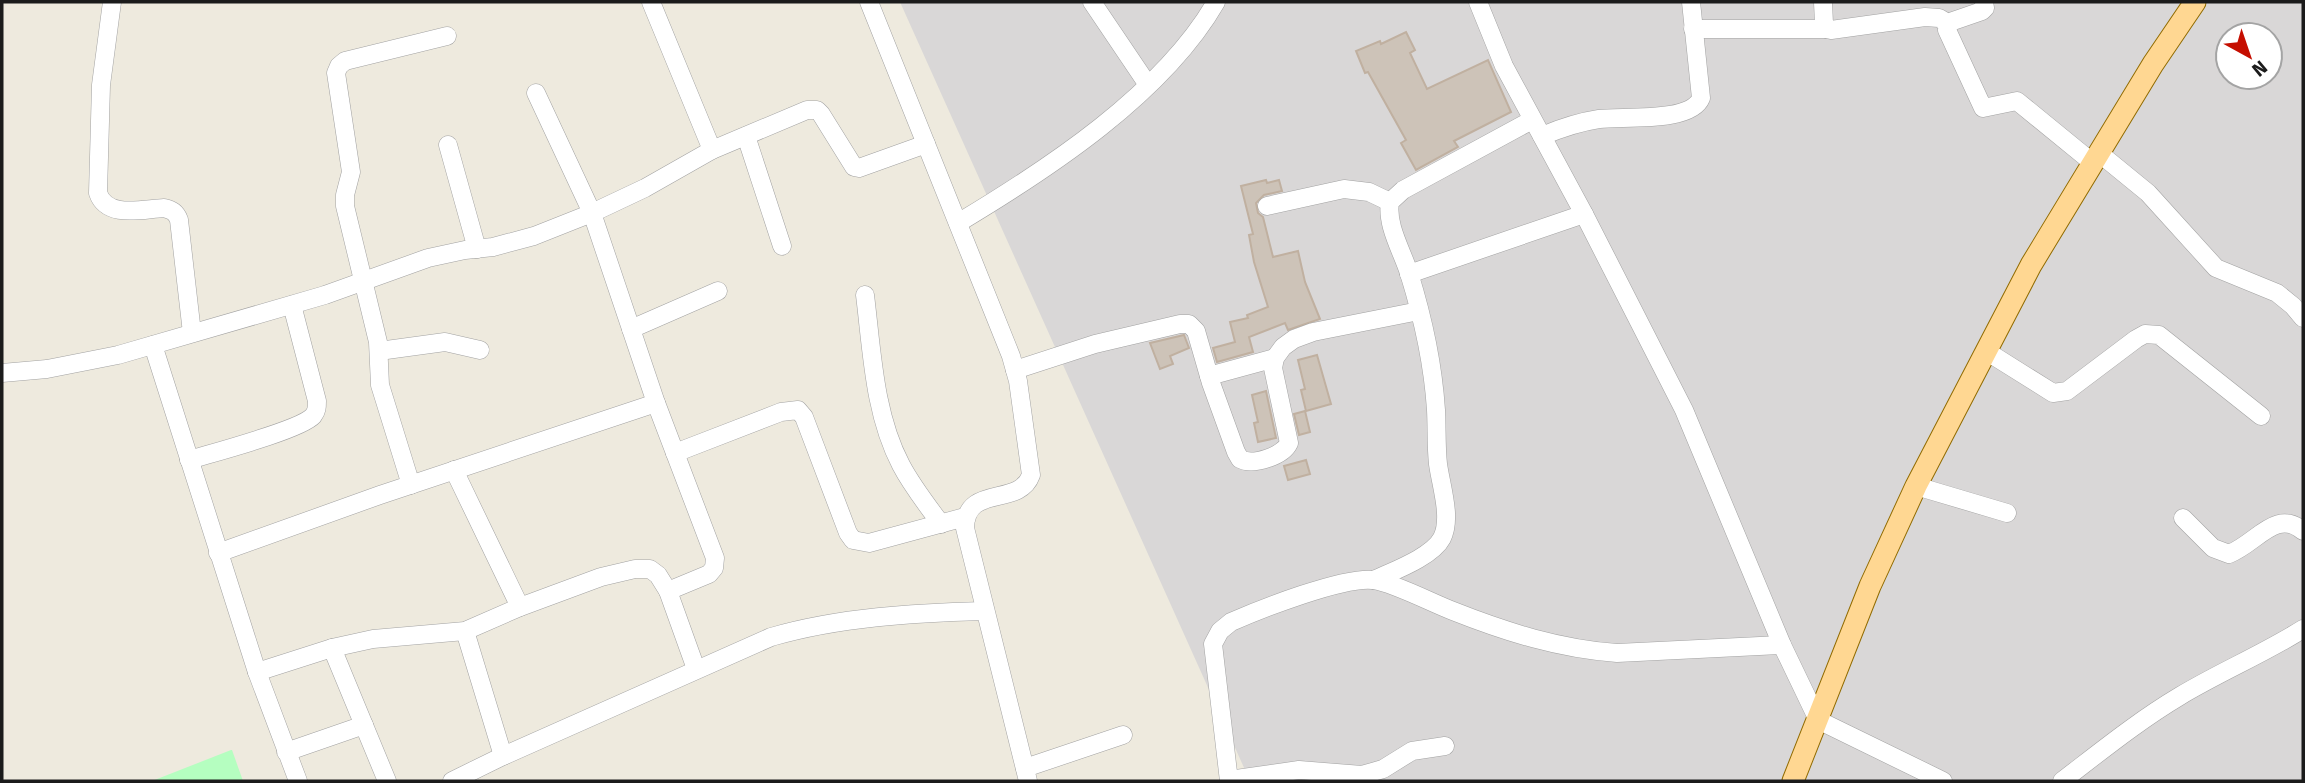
<svg xmlns="http://www.w3.org/2000/svg" width="2305" height="783" viewBox="0 0 2305 783" font-family="'Fira Sans',sans-serif">
  <rect width="100%" height="100%" fill="#eeeade"/>
  <path fill="#d9d7d7" fill-rule="evenodd" d="M 900,2 L 2303,2 L 2303,781 L 1250,781 ZM 2228,35 L 2270,35 L 2270,77 L 2228,77 Z"/>
  <path fill="#b5fec0" d="M 232,750 L 243,781 L 152,781 L 231,750 Z"/>
  <g fill="#cdc3b8" stroke="#c0b0a0" stroke-width="2">
    <path d="M 1406,32 L 1415,50 L 1410,53 L 1427,89 L 1488,60 L 1511,112 L 1454,141 L 1458,147 L 1416,170 L 1401,143 L 1406,140 L 1368,72 L 1365,73 L 1356,51 L 1380,41 L 1381,44 Z"/>
    <path d="M 1266,180 L 1267,183 L 1279,180 L 1282,191 L 1264,195 L 1256,203 L 1258,213 L 1263,217 L 1273,257 L 1298,251 L 1305,282 L 1320,319 L 1288,330 L 1285,323 L 1249,337 L 1253,352 L 1217,362 L 1213,348 L 1235,342 L 1230,322 L 1248,318 L 1247,315 L 1268,307 L 1254,262 L 1249,235 L 1253,234 L 1241,186 Z"/>
    <path d="M 1184,335 L 1189,348 L 1170,356 L 1173,364 L 1160,369 L 1150,343 Z"/>
    <path d="M 1317,355 L 1331,404 L 1306,411 L 1301,390 L 1305,389 L 1298,360 Z"/>
    <path d="M 1266,391 L 1276,438 L 1258,442 L 1254,423 L 1258,422 L 1252,395 Z"/>
    <path d="M 1305,411 L 1310,432 L 1299,435 L 1294,414 Z"/>
    <path d="M 1306,460 L 1310,474 L 1288,480 L 1284,466 Z"/>
  </g>
  <g fill="none" stroke-linecap="round" stroke-linejoin="round">
    <g stroke="#a2a2a2" stroke-width="19">
      <g id="minor">
        <path d="M 112,2 L 101,85 L 98,193 C 107,219 142,209 164,208 C 172,210 176,212 179,220 L 192,333"/>
        <path d="M 651,2 L 712,150"/>
        <path d="M 869,2 L 1011,356 L 1018,381 L 1031,475 C 1019,508 966,483 965,528 L 1028,781"/>
        <path d="M 1092,2 L 1148,85"/>
        <path d="M 1478,2 L 1504,66 L 1584,214 L 1684,410 L 1782,645 L 1818,720 L 1943,781"/>
        <path d="M 1823,2 L 1824,24 L 1826,29 L 1831,30 L 1925,17 L 1939,18 L 1949,24"/>
        <path d="M 1984,2 L 1985,8 L 1982,11 L 1953,21 L 1949,24 L 1947,30 L 1983,108 L 2017,101 L 2093,163"/>
        <path d="M 1693,29 L 1826,29"/>
        <path d="M 536,93 L 592,213 L 656,403 L 715,558 L 714,568 L 709,574 L 668,591"/>
        <path d="M 746,136 L 782,246"/>
        <path d="M 1542,136 C 1561,128 1579,122 1599,119 C 1623,116 1691,123 1701,98 L 1691,2"/>
        <path d="M 448,145 L 477,249"/>
        <path d="M 2099,153 L 2148,193 L 2216,268 L 2277,293 L 2293,306 L 2303,318"/>
        <path d="M 1267,206 L 1344,189 L 1369,192 L 1390,202"/>
        <path d="M 958,223 C 1048,169 1163,94 1216,2"/>
        <path d="M 1409,274 L 1584,214"/>
        <path d="M 865,295 C 872,351 874,414 901,465 C 912,486 927,505 941,524"/>
        <path d="M 631,329 L 718,291"/>
        <path d="M 153,345 L 257,672 L 298,781"/>
        <path d="M 379,351 L 445,342 L 480,350"/>
        <path d="M 1986,351 L 2053,393 L 2067,391 L 2136,339 L 2145,334 L 2159,335 L 2261,416"/>
        <path d="M 1015,370 L 1095,344 L 1180,324 L 1189,324 L 1196,331 L 1211,383 L 1236,452 L 1240,459 C 1253,466 1283,456 1289,443 L 1273,368 L 1275,358 L 1283,347 L 1294,339 L 1313,332 L 1419,311"/>
        <path d="M 2,373 L 47,369 L 118,355 L 325,295 L 428,258 L 465,250 L 493,247 L 534,236 L 592,213 L 645,188 L 712,150 L 807,110 L 817,110 L 821,114 L 854,167 L 859,168 L 926,144"/>
        <path d="M 1209,376 L 1275,358"/>
        <path d="M 675,453 L 781,412 L 798,410 L 804,417 L 848,533 L 853,540 L 869,543 L 965,517"/>
        <path d="M 189,460 C 212,453 300,430 313,416 C 317,411 317,407 317,401 L 292,305"/>
        <path d="M 454,470 L 520,607"/>
        <path d="M 411,485 L 380,385 L 378,342 L 345,206 L 345,195 L 351,172 L 336,73 L 339,66 L 345,61 L 447,36"/>
        <path d="M 1916,486 L 2007,513"/>
        <path d="M 2183,518 L 2213,548 L 2229,554 C 2257,543 2276,508 2303,531"/>
        <path d="M 218,553 L 380,495 L 656,403"/>
        <path d="M 1374,580 C 1393,571 1432,557 1442,538 C 1452,518 1441,486 1438,464 C 1436,446 1437,428 1436,410 C 1433,364 1423,318 1409,273 C 1402,251 1386,225 1390,202 L 1403,190 L 1532,120"/>
        <path d="M 465,631 L 503,756"/>
        <path d="M 332,648 L 387,781"/>
        <path d="M 257,672 L 332,648 L 373,639 L 465,631 L 520,607 L 601,577 L 635,569 L 650,569 L 658,575 L 668,591 L 696,669"/>
        <path d="M 286,752 L 364,725"/>
        <path d="M 1025,768 L 1123,735"/>
        <path d="M 1229,780 L 1299,770 L 1362,775 L 1383,769 L 1412,751 L 1445,746"/>
        <path d="M 452,781 L 503,756 L 771,637 C 840,617 914,613 984,611"/>
        <path d="M 1229,781 L 1213,644 L 1220,631 L 1231,622 C 1261,609 1344,576 1374,580 C 1394,583 1432,603 1453,611 C 1506,632 1560,649 1617,653 L 1782,645"/>
        <path d="M 2062,781 C 2100,752 2138,721 2180,696 C 2220,672 2263,654 2303,629"/>
      </g>
    </g>
    <g stroke="#916b00" stroke-width="23">
      <path id="major" d="M 1793,781 L 1870,586 L 1916,486 L 2031,265 L 2153,64 L 2195,2"/>
    </g>
    <use href="#minor" stroke="#fff" stroke-width="18"/>
    <use href="#major" stroke="#ffd792" stroke-width="21"/>
  </g>
  <rect width="2305" height="783" fill="none" stroke="#1b1b1b" stroke-width="7"/>
  <g transform="translate(2249 56) rotate(140)"><circle r="33" fill="#ffffff" stroke="#a4a4a4" stroke-width="2"/>
  <path d="M0-5L12 26L0 18L-12 26Z" fill="#c50e00"/>
  <text y="-10" font-size="19" font-weight="bold" text-anchor="middle" fill="#1b1b1b">N</text>
  </g>
</svg>
